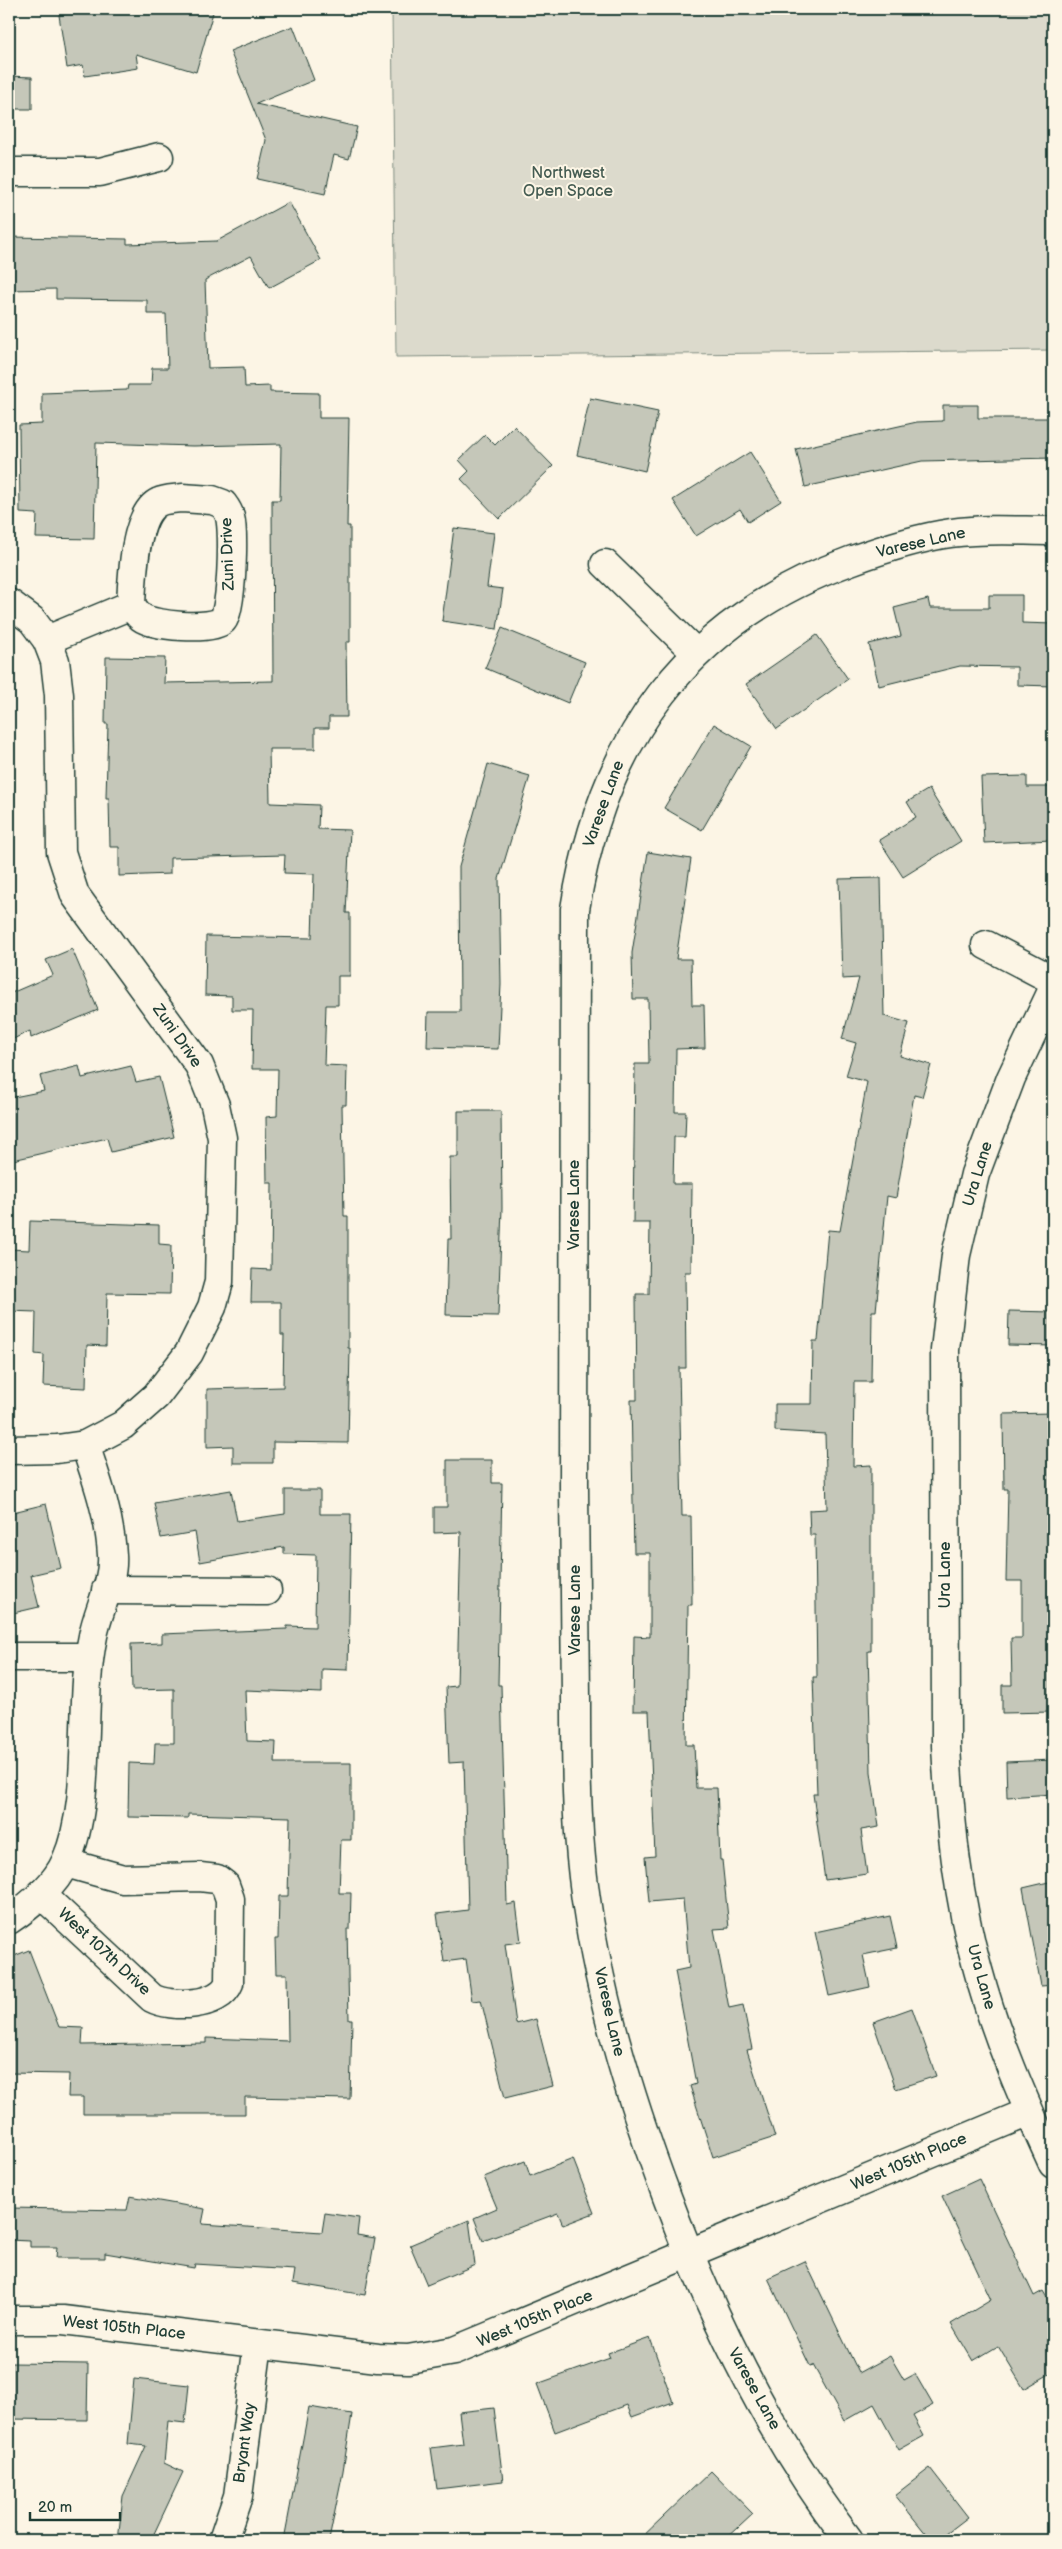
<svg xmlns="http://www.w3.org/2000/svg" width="1062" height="2549" viewBox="0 0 1062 2549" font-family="'Balsamiq Sans',sans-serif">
  <rect width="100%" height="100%" fill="#fcf5e5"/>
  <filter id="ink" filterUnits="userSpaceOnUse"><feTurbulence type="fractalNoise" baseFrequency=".02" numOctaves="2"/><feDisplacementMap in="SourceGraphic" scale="10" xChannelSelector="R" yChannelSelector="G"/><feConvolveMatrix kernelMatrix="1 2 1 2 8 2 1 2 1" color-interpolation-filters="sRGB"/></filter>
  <g filter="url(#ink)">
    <path fill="#dcdacc" stroke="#7e8c80" d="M 392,9 L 1053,9 L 1053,350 L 396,357 Z"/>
    <g fill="#c5c7b9" stroke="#1f3d34">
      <path d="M 98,9 L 214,9 L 196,72 L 136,54 L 138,68 L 85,76 L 83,65 L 67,68 L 59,15 Z"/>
      <path d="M 293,26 L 314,80 L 256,104 L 357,127 L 349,159 L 334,155 L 325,194 L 257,179 L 266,140 L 230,51 Z"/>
      <path d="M 9,76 L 32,77 L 32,109 L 9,109 Z"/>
      <path d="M 289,202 L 321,260 L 269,288 L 251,256 L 205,280 L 208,368 L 244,367 L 245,387 L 270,386 L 270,392 L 319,393 L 319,418 L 349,418 L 347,526 L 350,526 L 350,642 L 346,642 L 347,717 L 329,717 L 329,728 L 315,728 L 315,749 L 269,749 L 270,803 L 319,805 L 318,829 L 350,830 L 346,913 L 350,913 L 350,976 L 338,976 L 338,1005 L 326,1005 L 324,1065 L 347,1066 L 346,1105 L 342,1105 L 344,1216 L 348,1216 L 348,1348 L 350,1348 L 348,1443 L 273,1442 L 273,1463 L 233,1463 L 233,1446 L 207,1447 L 207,1389 L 283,1387 L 284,1335 L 281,1335 L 281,1302 L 251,1302 L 252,1269 L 271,1270 L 272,1183 L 267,1183 L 266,1117 L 277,1116 L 278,1069 L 252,1069 L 253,1010 L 232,1010 L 232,996 L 205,995 L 206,936 L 312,938 L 314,874 L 284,873 L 285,855 L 170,858 L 170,874 L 119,876 L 119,847 L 110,847 L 109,798 L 106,798 L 108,724 L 105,724 L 106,657 L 165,658 L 164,683 L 273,681 L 272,500 L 280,500 L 281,444 L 193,446 L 96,443 L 94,539 L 36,538 L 37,514 L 20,513 L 19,425 L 42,424 L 42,393 L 127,390 L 128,385 L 151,385 L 152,368 L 168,368 L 166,314 L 147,314 L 147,300 L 56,299 L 56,289 L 9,290 L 9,237 L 127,239 L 127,244 L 217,241 Z"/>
      <path d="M 590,398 L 658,412 L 645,471 L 577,455 Z"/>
      <path d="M 943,405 L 978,405 L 978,418 L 1053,418 L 1053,458 L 922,461 L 805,487 L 796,449 L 917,422 L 943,421 Z"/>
      <path d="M 514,426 L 553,466 L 499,519 L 461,479 L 469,471 L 459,460 L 485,435 L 495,445 Z"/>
      <path d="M 750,452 L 781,501 L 748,522 L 740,509 L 696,536 L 673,500 Z"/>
      <path d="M 454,528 L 494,533 L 487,587 L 503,589 L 497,629 L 442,621 Z"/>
      <path d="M 989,595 L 1022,595 L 1022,623 L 1053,624 L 1053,686 L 1017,685 L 1017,667 L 960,666 L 879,686 L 869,644 L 901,636 L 894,608 L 928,599 L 930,608 L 989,608 Z"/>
      <path d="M 502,628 L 585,662 L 568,703 L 485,668 Z"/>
      <path d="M 817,635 L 848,679 L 777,729 L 746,684 Z"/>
      <path d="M 714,724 L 751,746 L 702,830 L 664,808 Z"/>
      <path d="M 488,764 L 530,776 L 499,879 L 501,984 L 498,1049 L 427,1047 L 428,1012 L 460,1012 L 459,867 Z"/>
      <path d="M 1027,776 L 1027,787 L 1053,787 L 1053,840 L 984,843 L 981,777 Z"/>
      <path d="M 929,789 L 961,841 L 903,877 L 879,840 L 916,817 L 907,802 Z"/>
      <path d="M 648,852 L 691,859 L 676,959 L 691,959 L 692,1005 L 704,1005 L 705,1048 L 676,1049 L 675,1112 L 686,1112 L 685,1137 L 674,1137 L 673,1184 L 692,1184 L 691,1272 L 685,1272 L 686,1368 L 679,1368 L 682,1516 L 691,1516 L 692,1605 L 688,1605 L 686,1745 L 694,1745 L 696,1788 L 717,1788 L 720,1860 L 722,1860 L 729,1928 L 714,1929 L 729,2008 L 743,2005 L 752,2049 L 747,2050 L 775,2137 L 713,2157 L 690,2086 L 696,2084 L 675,1971 L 689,1968 L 683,1899 L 649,1902 L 645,1857 L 655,1856 L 649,1711 L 633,1711 L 634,1636 L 650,1637 L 650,1553 L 634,1553 L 631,1400 L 637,1400 L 636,1294 L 649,1294 L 650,1223 L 633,1223 L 635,1064 L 649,1064 L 648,999 L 633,999 L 632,953 Z"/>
      <path d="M 881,878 L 884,1016 L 909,1023 L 900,1056 L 931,1065 L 922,1097 L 914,1095 L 896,1198 L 887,1196 L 876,1311 L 872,1311 L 871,1382 L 854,1382 L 853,1466 L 871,1465 L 871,1651 L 868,1651 L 871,1772 L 879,1827 L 861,1830 L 867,1874 L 825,1880 L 813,1794 L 817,1794 L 813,1677 L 817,1677 L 815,1535 L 810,1535 L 809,1510 L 827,1509 L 825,1434 L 775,1431 L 775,1404 L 812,1404 L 813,1341 L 818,1341 L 828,1230 L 840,1231 L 867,1082 L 846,1076 L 856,1043 L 842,1039 L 859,978 L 842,979 L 839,879 Z"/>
      <path d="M 72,949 L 98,1010 L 31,1038 L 30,1031 L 9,1041 L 9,994 L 53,975 L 46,960 Z"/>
      <path d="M 79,1066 L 82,1078 L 131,1066 L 136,1082 L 159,1077 L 174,1137 L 111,1152 L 107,1138 L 9,1161 L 9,1098 L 44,1091 L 40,1076 Z"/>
      <path d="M 458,1111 L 501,1111 L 502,1208 L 498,1316 L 446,1315 L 448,1239 L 451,1239 L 450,1157 L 458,1157 Z"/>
      <path d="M 30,1221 L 159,1225 L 159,1244 L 171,1245 L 170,1294 L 107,1293 L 106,1346 L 87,1345 L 86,1388 L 43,1386 L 44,1355 L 35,1354 L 36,1312 L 9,1311 L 9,1249 L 29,1250 Z"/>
      <path d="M 1009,1311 L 1053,1312 L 1053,1346 L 1008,1345 Z"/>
      <path d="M 1053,1413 L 1053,1712 L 1002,1713 L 1002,1685 L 1012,1685 L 1011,1638 L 1022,1638 L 1022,1581 L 1006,1581 L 1008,1489 L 1004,1489 L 1003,1414 Z"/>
      <path d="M 447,1460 L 492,1460 L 492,1483 L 502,1483 L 498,1685 L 501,1685 L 507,1905 L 516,1903 L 521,1942 L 505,1944 L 516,2024 L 536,2019 L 553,2086 L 505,2098 L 481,2000 L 472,2001 L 466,1959 L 444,1962 L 437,1914 L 468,1910 L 464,1762 L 449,1763 L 446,1687 L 457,1686 L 461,1532 L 434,1533 L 434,1507 L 447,1507 Z"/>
      <path d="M 231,1490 L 237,1521 L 285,1514 L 285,1490 L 320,1490 L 320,1514 L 351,1514 L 348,1670 L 322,1669 L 322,1693 L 245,1690 L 247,1741 L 276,1742 L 275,1763 L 351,1763 L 351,1840 L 341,1840 L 339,1893 L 351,1893 L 350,1929 L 347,1929 L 349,2020 L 352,2020 L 350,2099 L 245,2097 L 245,2114 L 83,2114 L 83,2097 L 68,2097 L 69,2074 L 9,2073 L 9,1958 L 29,1950 L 59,2027 L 83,2028 L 82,2045 L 206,2043 L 206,2038 L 288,2041 L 287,1974 L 276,1974 L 275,1939 L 278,1939 L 279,1896 L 288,1896 L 290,1817 L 188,1814 L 188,1818 L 128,1817 L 129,1763 L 154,1764 L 155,1743 L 174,1743 L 174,1689 L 132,1690 L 131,1644 L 162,1643 L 162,1634 L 287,1629 L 287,1626 L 315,1627 L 316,1555 L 284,1554 L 284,1547 L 200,1562 L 195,1532 L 161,1538 L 154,1503 Z"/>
      <path d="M 46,1504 L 61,1568 L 31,1575 L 39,1607 L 9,1614 L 9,1513 Z"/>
      <path d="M 1053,1760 L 1053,1794 L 1007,1797 L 1006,1762 Z"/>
      <path d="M 1053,1881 L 1053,1985 L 1041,1986 L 1023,1888 Z"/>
      <path d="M 890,1916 L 897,1948 L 863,1955 L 870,1987 L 829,1996 L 815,1932 Z"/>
      <path d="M 912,2008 L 936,2076 L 896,2089 L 873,2022 Z"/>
      <path d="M 573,2159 L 594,2213 L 563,2225 L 558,2213 L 483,2241 L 474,2218 L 497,2208 L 484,2177 L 525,2161 L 530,2176 Z"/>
      <path d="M 979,2179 L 1034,2296 L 1043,2291 L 1053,2308 L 1053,2372 L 1024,2389 L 998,2346 L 973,2361 L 951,2324 L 991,2300 L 942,2196 Z"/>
      <path d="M 130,2196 L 205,2209 L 202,2224 L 322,2232 L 325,2213 L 359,2218 L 357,2235 L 375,2238 L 365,2295 L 293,2283 L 295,2270 L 195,2264 L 194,2268 L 105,2253 L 105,2258 L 56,2258 L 57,2247 L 30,2247 L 30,2241 L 9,2240 L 9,2208 L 127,2210 Z"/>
      <path d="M 469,2220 L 475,2265 L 427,2285 L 410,2245 Z"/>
      <path d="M 805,2261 L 859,2373 L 890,2356 L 904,2380 L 915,2374 L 933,2405 L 913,2416 L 924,2436 L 899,2450 L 874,2404 L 844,2421 L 813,2365 L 810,2366 L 768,2278 Z"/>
      <path d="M 650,2338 L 673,2402 L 632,2417 L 627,2405 L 555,2432 L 537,2384 L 610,2358 L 608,2353 Z"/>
      <path d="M 10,2363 L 88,2364 L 87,2420 L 9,2419 Z"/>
      <path d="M 134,2379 L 189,2385 L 185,2423 L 168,2421 L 164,2463 L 183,2472 L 151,2540 L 118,2540 L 123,2496 L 146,2446 L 128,2444 Z"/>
      <path d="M 309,2407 L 352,2414 L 342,2477 L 329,2540 L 284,2540 Z"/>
      <path d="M 494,2408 L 503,2481 L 437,2489 L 431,2448 L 463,2444 L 459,2412 Z"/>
      <path d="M 930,2468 L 968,2517 L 938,2540 L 931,2540 L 895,2495 Z"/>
      <path d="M 711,2471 L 753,2514 L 725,2540 L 639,2540 Z"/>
    </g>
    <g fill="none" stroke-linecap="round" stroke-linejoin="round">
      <g stroke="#1f3d34" stroke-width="31">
        <g id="street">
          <path d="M 9,172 L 100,172 L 159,157"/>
          <path d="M 182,498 L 212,500 L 223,504 C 226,508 229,513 230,517 C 234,532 232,609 223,620 C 212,631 153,626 141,617 C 137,614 134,609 131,605 C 132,582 134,513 159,502 C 165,499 175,499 182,498 Z"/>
          <path d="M 605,564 L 696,653"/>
          <path d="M 9,603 L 32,620 L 47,640 L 55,661 L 59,695 L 61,852 L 75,895 L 199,1065 L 215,1105 L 222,1138 L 219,1282 L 212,1307 L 189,1353 L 156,1396 L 123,1425 L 85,1445 L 57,1449 L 9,1450"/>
          <path d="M 47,640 L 131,605"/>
          <path d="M 986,945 L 1053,980"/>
          <path d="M 1053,989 L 1011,1078 L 975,1174 L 956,1255 L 945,1350 L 946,1746 C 950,1821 957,1897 978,1970 C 996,2037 1024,2101 1053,2164"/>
          <path d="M 106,1590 L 267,1591"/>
          <path d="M 9,1657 L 89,1657"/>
          <path d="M 41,1894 L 152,1998 C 171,2008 220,2007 229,1983 L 230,1899 L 225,1885 L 217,1879 L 200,1877 L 123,1879 L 66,1863"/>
          <path d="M 9,1920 C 31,1905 55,1886 66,1861 C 94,1798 78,1705 93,1636 C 98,1609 114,1583 112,1555 C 110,1517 97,1480 85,1445"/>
          <path d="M 9,2320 L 63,2320 L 378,2358 L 408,2359 L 454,2351 L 1029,2112"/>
          <path d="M 223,2540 L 238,2496 L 258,2344"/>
          <path d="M 849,2540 C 770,2437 712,2318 667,2197 C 628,2093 596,1987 583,1877 C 576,1818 576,1758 576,1699 C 575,1628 575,1557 574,1487 C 573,1294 574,1101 575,909 C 602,740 686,621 850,561 C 883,549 916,538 951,533 C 985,528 1020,531 1053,531"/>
        </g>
      </g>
      <use href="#street" stroke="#fcf5e5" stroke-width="28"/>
    </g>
  </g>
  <g text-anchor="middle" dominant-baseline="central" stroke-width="4" stroke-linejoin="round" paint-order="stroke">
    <g font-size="16" fill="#455c52" stroke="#fcf5e5">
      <text x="568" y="173">Northwest<tspan x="568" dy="18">Open Space</tspan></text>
    </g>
    <g font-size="16" fill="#1f3d34" stroke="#fcf5e5">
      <text transform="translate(921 543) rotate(-13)">Varese Lane</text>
      <text transform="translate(228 554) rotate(-92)">Zuni Drive</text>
      <text transform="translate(604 804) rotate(-70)">Varese Lane</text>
      <text transform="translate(177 1036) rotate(55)">Zuni Drive</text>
      <text transform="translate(978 1174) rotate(-73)">Ura Lane</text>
      <text transform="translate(574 1205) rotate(-90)">Varese Lane</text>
      <text transform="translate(945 1575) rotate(-90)">Ura Lane</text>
      <text transform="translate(575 1610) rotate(-90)">Varese Lane</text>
      <text transform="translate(104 1952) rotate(43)">West 107th Drive</text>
      <text transform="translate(981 1977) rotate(74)">Ura Lane</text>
      <text transform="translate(609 2012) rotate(77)">Varese Lane</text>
      <text transform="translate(909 2162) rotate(-23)">West 105th Place</text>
      <text transform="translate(535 2319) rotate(-23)">West 105th Place</text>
      <text transform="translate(124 2328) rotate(6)">West 105th Place</text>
      <text transform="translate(754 2389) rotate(61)">Varese Lane</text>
      <text transform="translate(245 2443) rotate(-82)">Bryant Way</text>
    </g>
  </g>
  <rect width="1062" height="2549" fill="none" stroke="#fcf5e5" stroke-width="30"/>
  <rect x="15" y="15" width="1032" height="2519" fill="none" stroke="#1f3d34" stroke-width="2" filter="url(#ink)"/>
  <path d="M30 2512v8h90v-8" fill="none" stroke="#1f3d34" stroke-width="2.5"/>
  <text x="38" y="2512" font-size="15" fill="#1f3d34" stroke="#fcf5e5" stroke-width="4" paint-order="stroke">20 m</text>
</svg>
